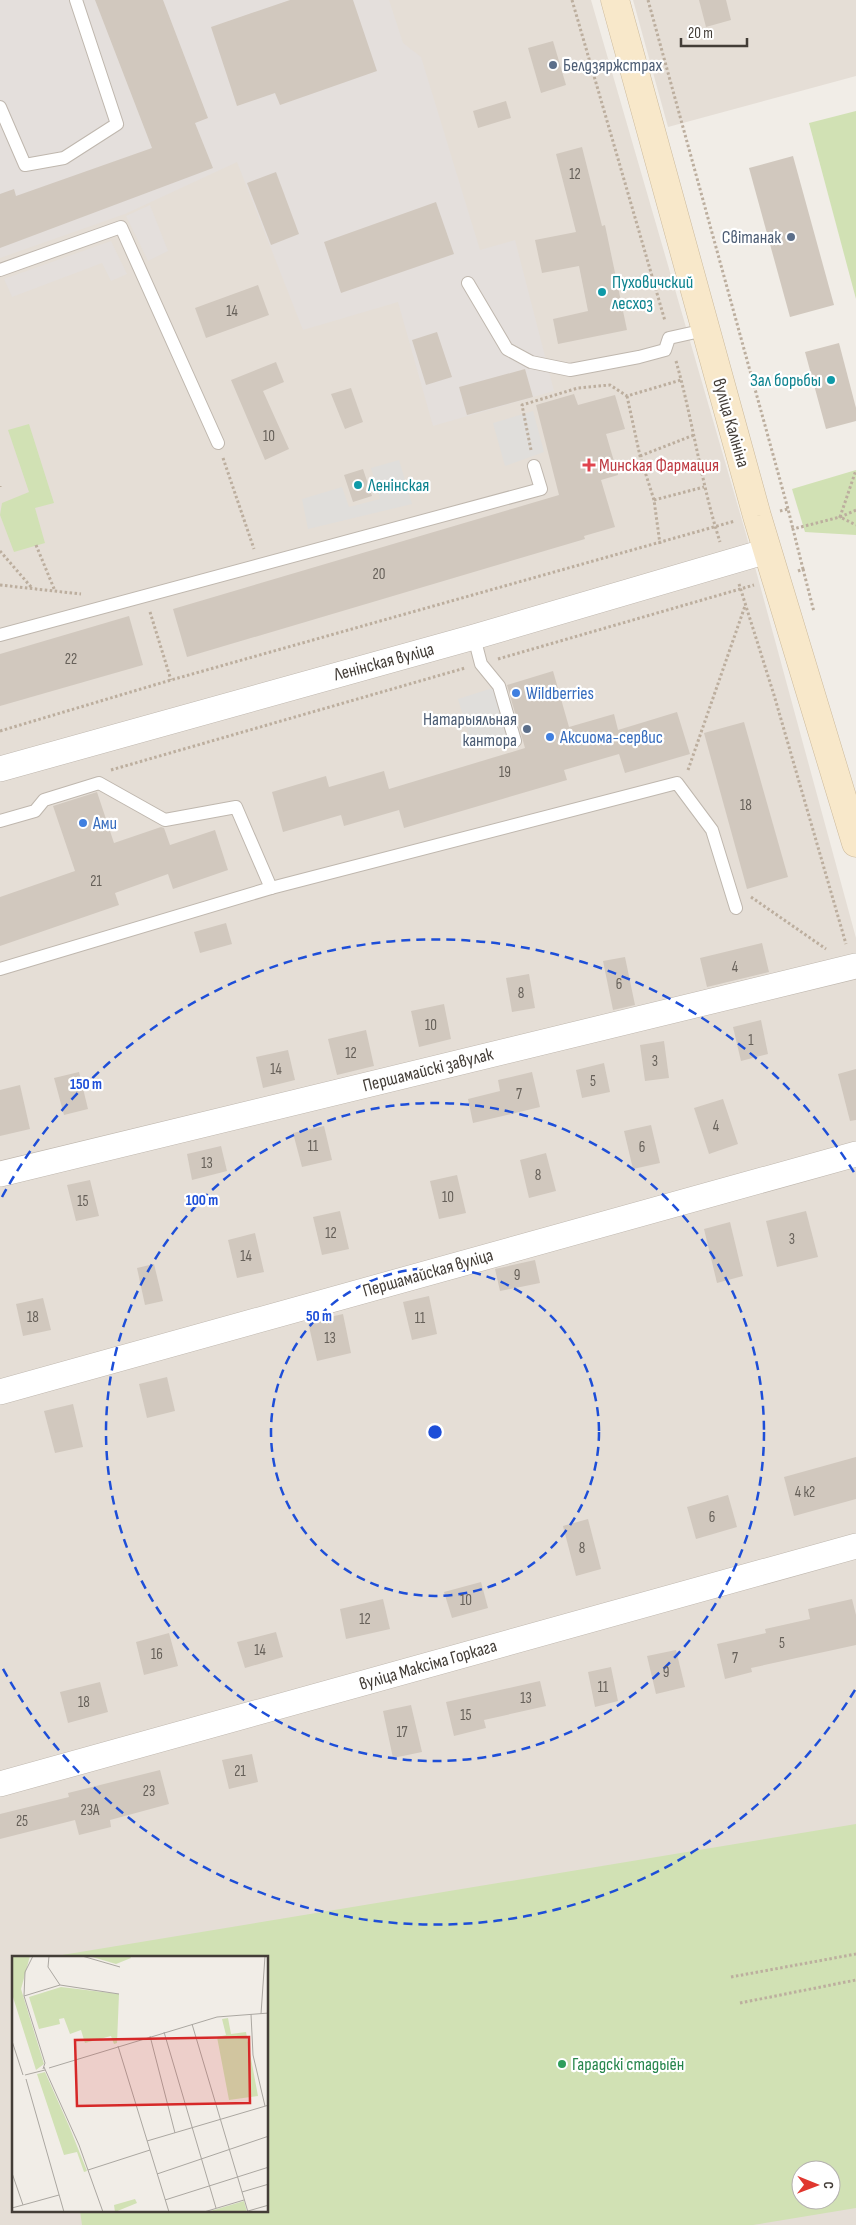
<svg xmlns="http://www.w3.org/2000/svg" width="856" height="2225" viewBox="0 0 856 2225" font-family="'Sofia Sans Condensed',sans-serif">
  <rect width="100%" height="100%" fill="#f1ede7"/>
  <g fill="#e5ded6" fill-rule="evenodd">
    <path d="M 0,0 L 591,0 L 746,534 L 856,938 L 856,2225 L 0,2225 ZM 14,1958 L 268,1958 L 268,2211 L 14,2211 ZM 801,2170 L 831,2170 L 831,2200 L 801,2200 Z"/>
    <path d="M 633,0 L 856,0 L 856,76 L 668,127 Z"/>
  </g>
  <g fill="#e4dfdc">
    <path d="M 0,0 L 389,0 L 403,43 L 421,57 L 480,250 L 515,240 L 554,391 L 433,426 L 398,302 L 303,330 L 237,162 L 125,214 L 0,258 Z"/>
    <path d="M 150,205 L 168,251 L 148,261 L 126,216 Z"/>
    <path d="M 111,241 L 127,274 L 111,281 L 102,263 L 12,297 L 4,279 Z"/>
  </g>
  <g fill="#d1e1b4" fill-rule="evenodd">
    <path d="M 856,111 L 856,299 L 809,123 Z"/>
    <path d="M 29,424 L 54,503 L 35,508 L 45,543 L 14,552 L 0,515 L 2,503 L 29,492 L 8,430 Z"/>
    <path d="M 856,470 L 856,535 L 805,532 L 792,489 Z"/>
    <path d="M 856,1824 L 856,2208 L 753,2225 L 82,2225 L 80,2211 L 268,2211 L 268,1958 L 50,1957 ZM 801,2170 L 831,2170 L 831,2200 L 801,2200 Z"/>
  </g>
  <g fill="#e0dedb">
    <path d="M 533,411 L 544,452 L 505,466 L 493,423 Z"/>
    <path d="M 399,460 L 412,504 L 308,529 L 302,499 L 342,487 L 349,507 L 380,499 L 371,468 Z"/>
    <path d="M 499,686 L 513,732 L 472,745 L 458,699 Z"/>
  </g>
  <g fill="#d1c8be">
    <path d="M 95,0 L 163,0 L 208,118 L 195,123 L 213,168 L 0,248 L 0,194 L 14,189 L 16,196 L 152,148 Z"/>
    <path d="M 290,0 L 353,0 L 377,71 L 280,105 L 275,93 L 237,106 L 211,27 Z"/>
    <path d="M 699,0 L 726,0 L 731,20 L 706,27 Z"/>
    <path d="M 553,41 L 566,85 L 541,93 L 528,48 Z"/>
    <path d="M 506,101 L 511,118 L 478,128 L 473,111 Z"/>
    <path d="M 582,147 L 602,226 L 605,225 L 627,330 L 558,344 L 553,319 L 588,311 L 579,266 L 542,273 L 535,240 L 576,232 L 556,154 Z"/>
    <path d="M 793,156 L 834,305 L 790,317 L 749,168 Z"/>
    <path d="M 276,172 L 299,234 L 271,245 L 247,183 Z"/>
    <path d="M 436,202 L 454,254 L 341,293 L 324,242 Z"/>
    <path d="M 258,285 L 269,315 L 206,338 L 195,308 Z"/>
    <path d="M 437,332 L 452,377 L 426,385 L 412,340 Z"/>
    <path d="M 839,343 L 856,408 L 856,421 L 826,429 L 805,352 Z"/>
    <path d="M 276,362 L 284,382 L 263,391 L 289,449 L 265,460 L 231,380 Z"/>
    <path d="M 525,369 L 533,397 L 467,415 L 459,387 Z"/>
    <path d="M 351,388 L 363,422 L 345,429 L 331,394 Z"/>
    <path d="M 574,394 L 578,405 L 615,395 L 625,429 L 606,434 L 618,475 L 601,480 L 615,527 L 584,536 L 585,539 L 187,657 L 173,609 L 559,495 L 536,405 Z"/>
    <path d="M 363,469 L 372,496 L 353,502 L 344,475 Z"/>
    <path d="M 129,616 L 143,665 L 0,706 L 0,654 Z"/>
    <path d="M 553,671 L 569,727 L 614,714 L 618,730 L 677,712 L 690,754 L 625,773 L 619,754 L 564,770 L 567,780 L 404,828 L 399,810 L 344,826 L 341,815 L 283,832 L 272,792 L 326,776 L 329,787 L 384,771 L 389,789 L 525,748 L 507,685 Z"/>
    <path d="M 744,722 L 788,877 L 747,889 L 704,733 Z"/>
    <path d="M 97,792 L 114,843 L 161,827 L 164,828 L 170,845 L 215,830 L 228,870 L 173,889 L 168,874 L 115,893 L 119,905 L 0,946 L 0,897 L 75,871 L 53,806 Z"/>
    <path d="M 226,923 L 232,944 L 200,953 L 194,932 Z"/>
    <path d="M 762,943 L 769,972 L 707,987 L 700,958 Z"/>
    <path d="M 625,957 L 635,1005 L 613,1010 L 603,961 Z"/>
    <path d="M 529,974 L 535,1008 L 512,1012 L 506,978 Z"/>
    <path d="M 444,1004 L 451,1039 L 419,1047 L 411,1011 Z"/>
    <path d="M 761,1020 L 768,1054 L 741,1061 L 733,1027 Z"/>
    <path d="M 366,1030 L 374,1066 L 337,1075 L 328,1039 Z"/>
    <path d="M 664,1041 L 669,1078 L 645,1081 L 640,1045 Z"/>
    <path d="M 288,1050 L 295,1080 L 263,1088 L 256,1057 Z"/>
    <path d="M 604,1063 L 610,1092 L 582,1098 L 576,1070 Z"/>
    <path d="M 856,1069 L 856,1120 L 850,1121 L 838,1074 Z"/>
    <path d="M 79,1072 L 88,1109 L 64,1115 L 54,1078 Z"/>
    <path d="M 532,1072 L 540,1107 L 473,1123 L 468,1099 L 500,1091 L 498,1080 Z"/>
    <path d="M 20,1085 L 30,1129 L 0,1136 L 0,1090 Z"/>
    <path d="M 723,1099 L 738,1144 L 709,1154 L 694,1108 Z"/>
    <path d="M 651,1125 L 660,1163 L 633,1169 L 624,1131 Z"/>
    <path d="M 324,1126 L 332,1160 L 302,1167 L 293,1133 Z"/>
    <path d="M 221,1146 L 227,1171 L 192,1180 L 187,1154 Z"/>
    <path d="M 546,1153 L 556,1191 L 529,1198 L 520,1160 Z"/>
    <path d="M 457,1175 L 466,1213 L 439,1219 L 430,1181 Z"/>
    <path d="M 90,1180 L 99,1216 L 76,1221 L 67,1185 Z"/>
    <path d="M 340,1211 L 349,1249 L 322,1255 L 313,1217 Z"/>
    <path d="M 806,1211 L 818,1257 L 777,1267 L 766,1221 Z"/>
    <path d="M 730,1222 L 743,1276 L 717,1283 L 704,1229 Z"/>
    <path d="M 255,1233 L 264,1272 L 237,1278 L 228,1240 Z"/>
    <path d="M 535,1260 L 540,1283 L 500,1291 L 495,1269 Z"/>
    <path d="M 154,1264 L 163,1301 L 145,1305 L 137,1268 Z"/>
    <path d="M 429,1296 L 437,1334 L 412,1340 L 403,1302 Z"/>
    <path d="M 43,1298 L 51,1330 L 23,1336 L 16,1304 Z"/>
    <path d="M 343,1314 L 351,1353 L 317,1361 L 308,1322 Z"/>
    <path d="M 167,1377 L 175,1411 L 147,1418 L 139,1384 Z"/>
    <path d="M 73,1404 L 83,1447 L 55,1453 L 44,1411 Z"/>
    <path d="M 856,1457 L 856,1499 L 794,1516 L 784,1477 Z"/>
    <path d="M 728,1495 L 737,1527 L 696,1539 L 687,1507 Z"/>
    <path d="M 588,1519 L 601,1569 L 576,1576 L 563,1526 Z"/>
    <path d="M 481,1582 L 488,1608 L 452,1618 L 444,1592 Z"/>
    <path d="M 383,1599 L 390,1629 L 346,1639 L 340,1609 Z"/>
    <path d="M 852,1599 L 856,1615 L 856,1645 L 751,1668 L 752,1672 L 725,1679 L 717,1644 L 766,1633 L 765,1629 L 810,1619 L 808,1609 Z"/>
    <path d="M 276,1632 L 283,1657 L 245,1668 L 237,1642 Z"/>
    <path d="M 169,1633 L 178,1666 L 144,1675 L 136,1642 Z"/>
    <path d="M 676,1650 L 685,1687 L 656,1694 L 647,1656 Z"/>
    <path d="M 611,1667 L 618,1701 L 595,1707 L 588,1672 Z"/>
    <path d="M 540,1681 L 546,1706 L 484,1720 L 486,1728 L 454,1736 L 446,1702 Z"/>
    <path d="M 100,1682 L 108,1712 L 68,1723 L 60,1692 Z"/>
    <path d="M 411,1705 L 422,1752 L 393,1758 L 383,1711 Z"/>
    <path d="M 252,1754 L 258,1782 L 229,1789 L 222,1760 Z"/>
    <path d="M 160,1770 L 169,1804 L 110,1820 L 111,1827 L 79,1835 L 75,1820 L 0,1839 L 0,1814 L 69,1797 L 68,1793 Z"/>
  </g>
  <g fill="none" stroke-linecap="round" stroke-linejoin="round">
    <g stroke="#bfb7ae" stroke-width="14">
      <g id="lane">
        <path d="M 0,107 L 25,165 L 64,158 L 117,124 L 76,0"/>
        <path d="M 0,270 L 121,227 L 218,443"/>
        <path d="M 468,283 L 507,349 L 531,362 L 570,370 L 639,357 L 665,350 L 669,338 L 705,330"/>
        <path d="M 0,635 L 541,489 L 534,466"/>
        <path d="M 474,637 L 481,664 L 499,686 L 515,741"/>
        <path d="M 0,821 L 35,811 L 44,800 L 99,783 L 165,820 L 236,807 L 271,888"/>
        <path d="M 0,969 L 271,888 L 677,783 L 712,830 L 736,908"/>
      </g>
    </g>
    <g stroke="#bfb7ae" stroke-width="26">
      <g id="street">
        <path d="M 0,769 L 474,637 L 767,551"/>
        <path d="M 0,1174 L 856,966"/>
        <path d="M 0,1392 L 856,1154"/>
        <path d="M 0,1784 L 856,1546"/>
      </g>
    </g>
    <g stroke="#ccba9c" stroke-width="29">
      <path id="secondary" d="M 615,0 L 757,516 L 856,843"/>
    </g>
    <g stroke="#bcae9e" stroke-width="3" stroke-dasharray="2.5 2.5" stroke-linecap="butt">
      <path d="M 572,0 L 665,321"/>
      <path d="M 648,0 L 788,509"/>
      <path d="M 676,361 C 693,421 701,483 720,542"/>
      <path d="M 627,396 L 640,456 L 654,500 L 660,544"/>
      <path d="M 531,450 L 522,405 L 578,388 L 610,385 L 627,396 L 681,380"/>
      <path d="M 640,456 L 694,435"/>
      <path d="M 223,458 L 254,549"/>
      <path d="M 0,486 L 0,487"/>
      <path d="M 654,500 L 704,487"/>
      <path d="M 856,510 L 840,517 L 856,525"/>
      <path d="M 780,511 L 788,509 L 793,529"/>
      <path d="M 36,545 L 55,591"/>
      <path d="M 0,551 L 32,588"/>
      <path d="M 803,569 L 814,612"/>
      <path d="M 798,571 L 803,569 L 793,529 L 840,517 L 856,470"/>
      <path d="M 739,584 L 774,695 L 846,944"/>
      <path d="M 0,585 L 81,594"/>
      <path d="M 150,612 L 171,680"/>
      <path d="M 498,659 L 754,585"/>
      <path d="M 0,731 L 171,680 L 735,521"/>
      <path d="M 111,770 L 465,668"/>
      <path d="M 688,770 L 745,606"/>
      <path d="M 751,897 L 826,949"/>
      <path d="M 731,1977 L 856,1954"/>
      <path d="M 740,2003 L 856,1980"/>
    </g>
    <use href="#lane" stroke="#fff" stroke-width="12"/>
    <use href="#street" stroke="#fff" stroke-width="25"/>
    <use href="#secondary" stroke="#f8e8ca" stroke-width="28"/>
  </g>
  <g fill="none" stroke="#1d4ed8" stroke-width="2.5" stroke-dasharray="9 6">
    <circle cx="435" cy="1432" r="164"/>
    <circle cx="435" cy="1432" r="329"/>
    <path d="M855 1690A493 493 0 0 1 2 1667M2 1197A493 493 0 0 1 855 1174"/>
  </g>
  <g fill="#5c6f8a" stroke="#fff" stroke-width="2">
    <circle cx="553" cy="65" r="5"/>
    <circle cx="791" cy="237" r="5"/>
    <circle cx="527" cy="729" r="5"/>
  </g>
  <g fill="#0f9aa8" stroke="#fff" stroke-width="2">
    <circle cx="602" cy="292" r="5"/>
    <circle cx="831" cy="380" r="5"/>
    <circle cx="358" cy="485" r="5"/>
  </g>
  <path fill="#e0444e" stroke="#fff" stroke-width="2" d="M586.5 457.5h5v5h5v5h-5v5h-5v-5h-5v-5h5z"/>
  <g fill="#3f7fe0" stroke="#fff" stroke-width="2">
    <circle cx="516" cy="693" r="5"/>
    <circle cx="550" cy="737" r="5"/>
    <circle cx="83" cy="823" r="5"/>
  </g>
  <circle fill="#2e9e5b" stroke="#fff" stroke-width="2" cx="562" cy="2064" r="5"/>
  <g text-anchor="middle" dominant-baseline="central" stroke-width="4.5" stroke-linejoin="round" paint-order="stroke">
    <g font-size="15" fill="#666059">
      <text x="575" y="174">12</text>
      <text x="232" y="311">14</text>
      <text x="269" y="436">10</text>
      <text x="379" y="574">20</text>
      <text x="71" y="659">22</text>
      <text x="505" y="772">19</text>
      <text x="746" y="805">18</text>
      <text x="96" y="881">21</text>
      <text x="735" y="967">4</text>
      <text x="619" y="984">6</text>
      <text x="521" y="993">8</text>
      <text x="431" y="1025">10</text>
      <text x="751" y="1040">1</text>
      <text x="351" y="1053">12</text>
      <text x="655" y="1061">3</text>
      <text x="276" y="1069">14</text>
      <text x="593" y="1081">5</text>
      <text x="519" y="1094">7</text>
      <text x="716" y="1126">4</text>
      <text x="313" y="1146">11</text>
      <text x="642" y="1147">6</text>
      <text x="207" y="1163">13</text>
      <text x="538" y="1175">8</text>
      <text x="448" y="1197">10</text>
      <text x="83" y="1201">15</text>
      <text x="331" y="1233">12</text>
      <text x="792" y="1239">3</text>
      <text x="246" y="1256">14</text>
      <text x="517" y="1275">9</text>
      <text x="33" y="1317">18</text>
      <text x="420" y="1318">11</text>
      <text x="330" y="1338">13</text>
      <text x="805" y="1492">4 к2</text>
      <text x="712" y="1517">6</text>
      <text x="582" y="1548">8</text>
      <text x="466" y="1600">10</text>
      <text x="365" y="1619">12</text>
      <text x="782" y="1643">5</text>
      <text x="260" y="1650">14</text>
      <text x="157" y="1654">16</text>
      <text x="735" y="1658">7</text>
      <text x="666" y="1672">9</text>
      <text x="603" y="1687">11</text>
      <text x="526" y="1698">13</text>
      <text x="84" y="1702">18</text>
      <text x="466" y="1715">15</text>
      <text x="402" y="1732">17</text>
      <text x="240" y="1771">21</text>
      <text x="149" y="1791">23</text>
      <text x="90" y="1810">23А</text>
      <text x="22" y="1821">25</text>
    </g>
    <g font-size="18" fill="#4e5e75" stroke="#fff" text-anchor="end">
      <text x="563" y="65" text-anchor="start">Белдзяржстрах</text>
      <text x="781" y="237">Світанак</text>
      <text x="517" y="719">Натарыяльная<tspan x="517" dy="21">кантора</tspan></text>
    </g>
    <g font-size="18" fill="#0d838f" stroke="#fff" text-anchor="start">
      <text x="612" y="282">Пуховичский<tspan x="612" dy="21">лесхоз</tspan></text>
      <text x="821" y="380" text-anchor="end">Зал борьбы</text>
      <text x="368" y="485">Ленінская</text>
    </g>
    <g font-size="18" fill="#433d37" stroke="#fff">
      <text transform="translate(731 423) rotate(74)">вуліца Калініна</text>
      <text transform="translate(384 662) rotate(-15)">Ленінская вуліца</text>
      <text transform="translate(428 1070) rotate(-14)">Першамайскі завулак</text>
      <text transform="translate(428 1273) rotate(-16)">Першамайская вуліца</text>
      <text transform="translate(428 1665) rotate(-16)">вуліца Максіма Горкага</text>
    </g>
    <g font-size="18" fill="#be3a42" stroke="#fff" text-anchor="start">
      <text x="599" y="465">Минская Фармация</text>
    </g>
    <g font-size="18" fill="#366cbe" stroke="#fff" text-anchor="start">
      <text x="526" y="693">Wildberries</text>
      <text x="560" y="737">Аксиома-сервис</text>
      <text x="93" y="823">Ами</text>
    </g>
    <g font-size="18" fill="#27864d" stroke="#fff" text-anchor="start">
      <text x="572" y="2064">Гарадскі стадыён</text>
    </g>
  </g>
  <g transform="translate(12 1956)">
    <rect width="256" height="256" fill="#f1ede7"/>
    <path d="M 0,0 L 18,0 L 9,33 L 32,108 L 24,114 L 0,38 ZM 77,0 L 118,0 L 119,2 L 104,8 ZM 49,31 L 107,38 L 105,87 L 102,88 L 99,80 L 73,87 L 69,74 L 58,78 L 52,62 L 47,63 L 48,68 L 27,73 L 17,41 ZM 216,62 L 219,78 L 234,76 L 246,140 L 217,144 L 205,81 L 214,79 L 210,63 ZM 33,116 L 57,170 L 75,215 L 72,216 L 65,196 L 52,199 L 25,118 ZM 123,243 L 125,247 L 103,256 L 102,249 ZM 232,245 L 235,256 L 195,256 Z" fill="#d1e1b4"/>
    <path fill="none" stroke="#aba7a1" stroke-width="1" d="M 21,0 L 13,16 L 12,40 L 33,107 L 31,113M 37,0 L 36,11 L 48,29M 70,0 L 108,11M 12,40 L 48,29 L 107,38M 239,58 L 241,99 L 253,150M 249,58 L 253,0M 180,68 L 236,256M 152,76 L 204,252M 138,80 L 163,177M 0,85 L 11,119M 106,90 L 157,256M 32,111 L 67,189 L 91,256M 37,112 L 205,61 L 257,57M 13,119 L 33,114M 14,123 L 52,256M 135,185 L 257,149M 76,214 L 138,194M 0,217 L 11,249M 145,218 L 257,180M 230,236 L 257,228M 153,244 L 257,211M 0,252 L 47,239M 236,255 L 257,249M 192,256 L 232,244"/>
    <path fill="#d62828" fill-opacity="0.15" stroke="#d62828" stroke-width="2.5" d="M 237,81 L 238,147 L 65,150 L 63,84 Z"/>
    <rect width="256" height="256" fill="none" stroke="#433d37" stroke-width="2.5"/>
  </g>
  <circle cx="435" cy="1432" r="8" fill="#1d4ed8" stroke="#fff" stroke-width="2.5"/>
  <g font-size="15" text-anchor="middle" font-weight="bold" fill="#1d4ed8" stroke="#fff" stroke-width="4.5" stroke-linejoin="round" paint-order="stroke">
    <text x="86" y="1089">150 m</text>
    <text x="202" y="1205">100 m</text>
    <text x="319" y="1321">50 m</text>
  </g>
  <g transform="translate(816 2185) rotate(91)"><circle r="24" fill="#ffffff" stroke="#b4b1af"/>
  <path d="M0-4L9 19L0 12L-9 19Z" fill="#e0372f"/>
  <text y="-8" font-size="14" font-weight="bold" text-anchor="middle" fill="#433d37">С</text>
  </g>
  <path d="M681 38v8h66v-8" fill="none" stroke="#433d37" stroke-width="2.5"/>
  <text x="688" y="38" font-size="15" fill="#433d37" stroke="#ffffff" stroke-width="4" paint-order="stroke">20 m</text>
</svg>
